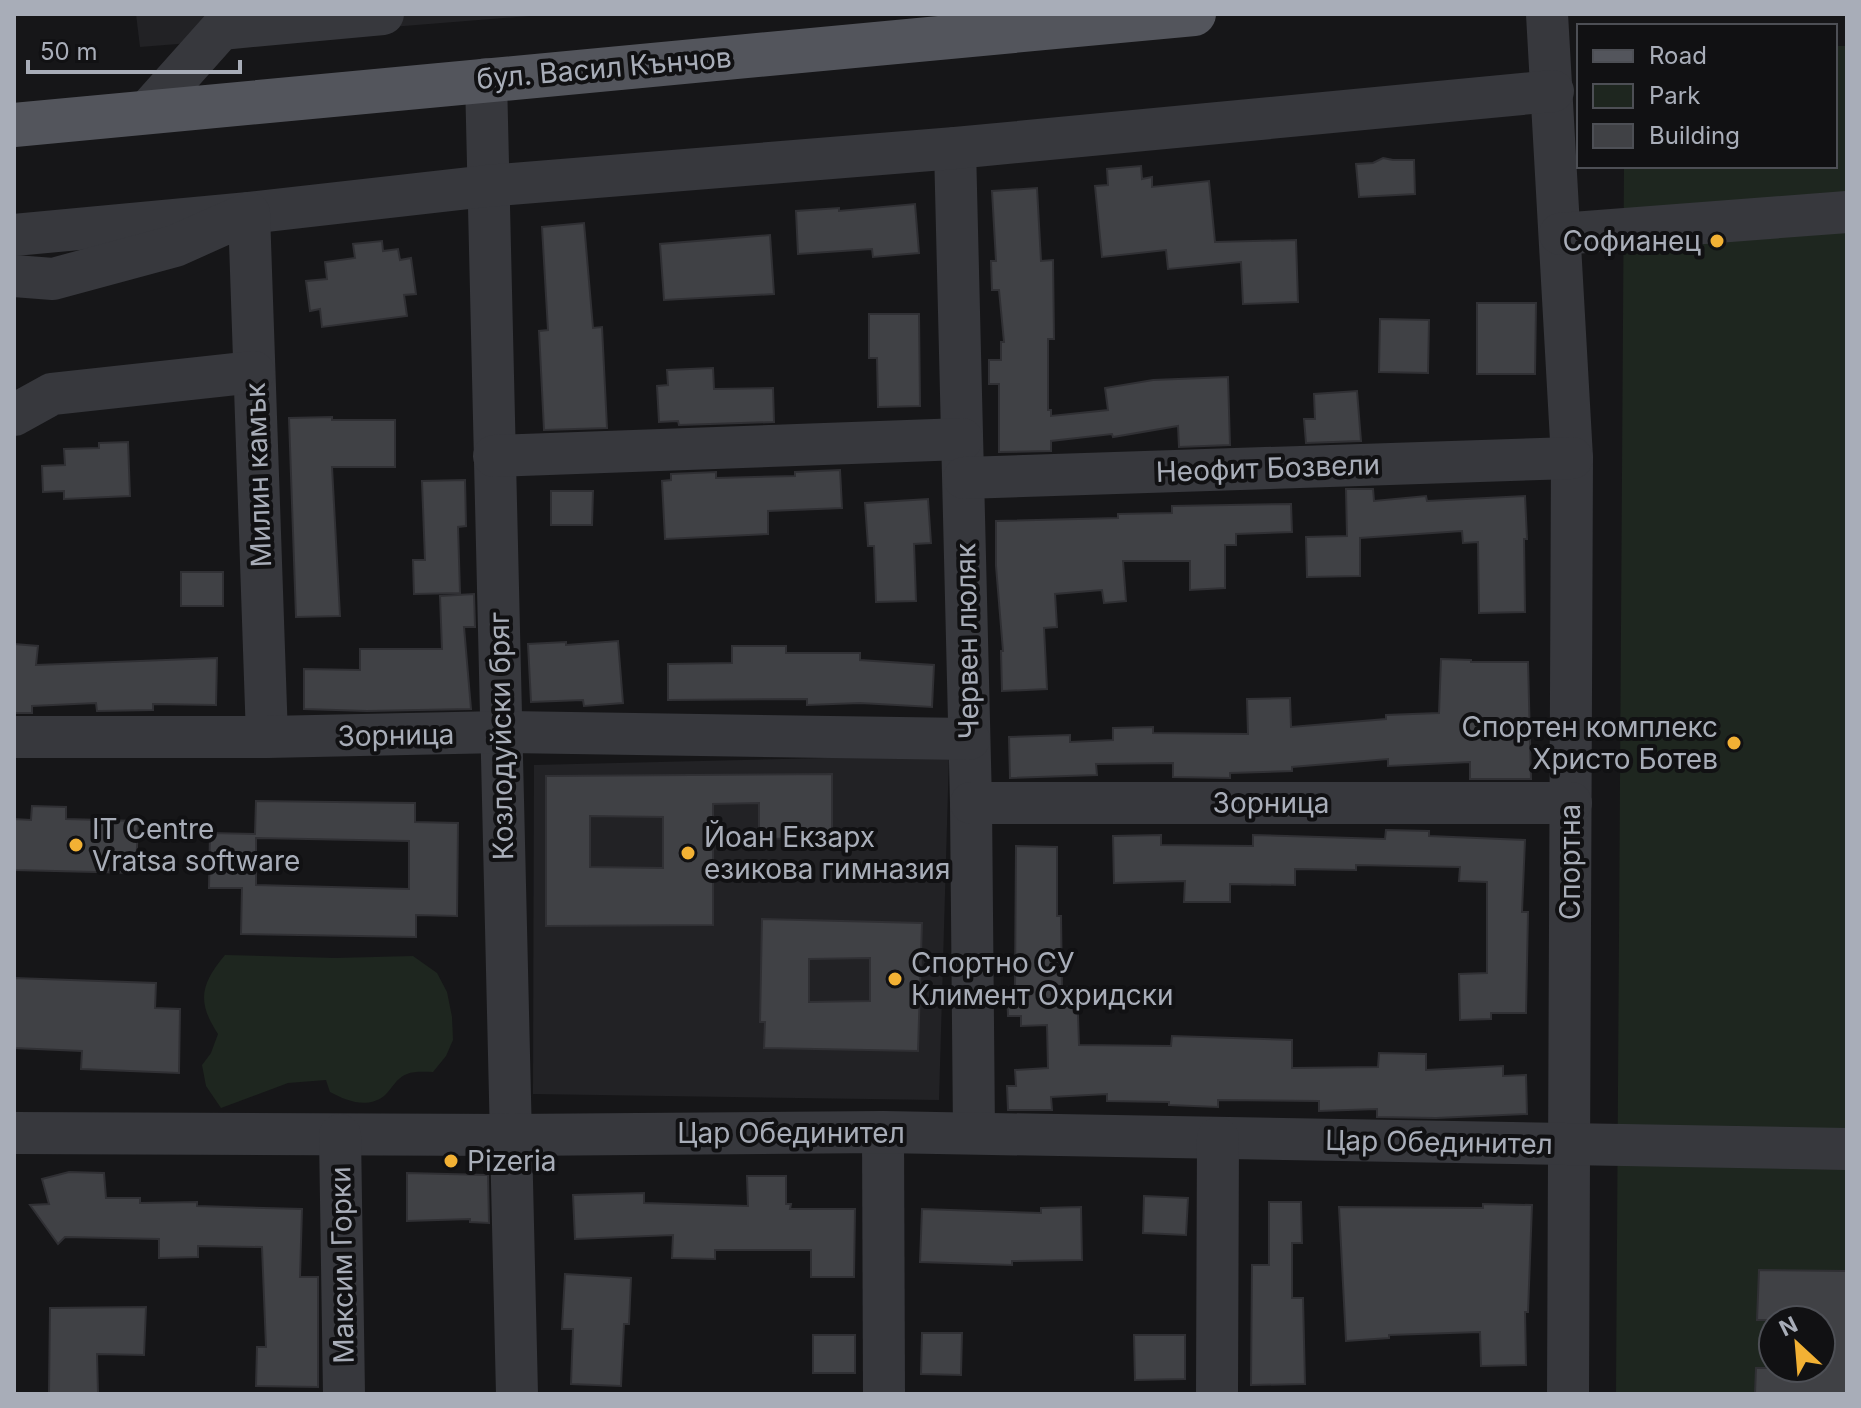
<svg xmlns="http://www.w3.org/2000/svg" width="1861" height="1408" viewBox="0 0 1861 1408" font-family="Inter,sans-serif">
  <rect width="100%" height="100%" fill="#161618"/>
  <g fill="#222225">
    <path d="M 136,14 L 554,14 L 140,47 Z"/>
    <path d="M 949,755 L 939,1100 L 533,1094 L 534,765 Z"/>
  </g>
  <g fill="#1e261f" fill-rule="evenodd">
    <path d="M 1835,46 L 1847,46 L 1847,1394 L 1616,1394 L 1624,166 L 1835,166 ZM 1773,1320 L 1821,1320 L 1821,1368 L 1773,1368 Z"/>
    <path d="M 225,955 L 335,958 L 413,956 L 437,973 L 447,992 L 452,1017 L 453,1040 L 446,1056 L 433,1072 C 425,1072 414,1071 407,1074 C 396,1078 392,1089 384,1096 C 367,1109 347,1101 330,1092 L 326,1080 L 288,1083 L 221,1108 L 206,1086 L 202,1065 L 211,1053 L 218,1034 C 197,1002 200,985 225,955 Z"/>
  </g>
  <g fill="#404145" stroke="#303034" stroke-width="2" fill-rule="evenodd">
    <path d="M 1383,158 L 1393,160 L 1414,160 L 1415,194 L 1359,197 L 1356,164 L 1373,163 Z"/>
    <path d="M 1141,166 L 1142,179 L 1152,177 L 1152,187 L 1209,181 L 1215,242 L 1296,240 L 1298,302 L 1243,304 L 1241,262 L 1168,269 L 1166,250 L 1102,257 L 1095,186 L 1108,185 L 1107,169 Z"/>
    <path d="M 1037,188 L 1041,261 L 1053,260 L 1054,339 L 1048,339 L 1048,410 L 1051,410 L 1051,416 L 1108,410 L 1105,388 L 1153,380 L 1228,377 L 1230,445 L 1179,447 L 1178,426 L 1113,437 L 1112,434 L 1051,441 L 1051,451 L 999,452 L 999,384 L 989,384 L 989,360 L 1001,360 L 1001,342 L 1004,342 L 999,290 L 992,290 L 991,261 L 996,261 L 992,191 Z"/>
    <path d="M 915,204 L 919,253 L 873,257 L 872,249 L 798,254 L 796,211 L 839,208 L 839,211 Z"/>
    <path d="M 584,223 L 593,328 L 602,327 L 607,428 L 544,430 L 539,331 L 548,330 L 542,227 Z"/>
    <path d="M 770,235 L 774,294 L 664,300 L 660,244 Z"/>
    <path d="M 382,241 L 383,251 L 398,249 L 400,260 L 411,258 L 416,294 L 404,295 L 407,316 L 322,327 L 320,309 L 310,311 L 306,281 L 327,279 L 325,262 L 355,258 L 353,244 Z"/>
    <path d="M 1477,303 L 1536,303 L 1535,374 L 1477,374 Z"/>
    <path d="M 869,314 L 919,314 L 920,406 L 878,407 L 877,358 L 869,358 Z"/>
    <path d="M 1380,319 L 1429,320 L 1428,373 L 1379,372 Z"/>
    <path d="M 713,368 L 714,389 L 773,388 L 774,422 L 679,425 L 678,421 L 659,422 L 657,386 L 668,385 L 667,370 Z"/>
    <path d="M 1357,391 L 1361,441 L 1306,443 L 1304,419 L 1315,419 L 1314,394 Z"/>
    <path d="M 332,417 L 332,420 L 395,420 L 395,467 L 332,467 L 340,616 L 296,617 L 289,418 Z"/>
    <path d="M 128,442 L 130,496 L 64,499 L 64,491 L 43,492 L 42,466 L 65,465 L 64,449 L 99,448 L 99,443 Z"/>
    <path d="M 840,470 L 842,508 L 768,511 L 768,534 L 665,539 L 662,481 L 671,480 L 671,474 L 716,472 L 716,478 L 795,476 L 795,472 Z"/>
    <path d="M 465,480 L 466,526 L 458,527 L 460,593 L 414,594 L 413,560 L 425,560 L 422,481 Z"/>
    <path d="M 1346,489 L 1373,489 L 1374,501 L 1426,496 L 1427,501 L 1525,496 L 1527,539 L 1524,539 L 1525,612 L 1479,613 L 1478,542 L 1463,543 L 1462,531 L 1360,538 L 1360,576 L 1307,577 L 1306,537 L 1347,536 Z"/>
    <path d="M 551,491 L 593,491 L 592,525 L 551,525 Z"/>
    <path d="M 928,499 L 931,543 L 914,544 L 916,601 L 876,602 L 874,546 L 868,546 L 865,503 Z"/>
    <path d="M 1291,504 L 1292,532 L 1236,534 L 1236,545 L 1225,545 L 1225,588 L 1190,590 L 1190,561 L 1123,561 L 1126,601 L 1104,603 L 1102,590 L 1055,594 L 1057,627 L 1044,628 L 1047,689 L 1002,691 L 1001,651 L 1003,651 L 996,566 L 996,521 L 1118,518 L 1118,514 L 1172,513 L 1172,506 Z"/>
    <rect x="181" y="572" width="42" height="34"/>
    <path d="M 474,594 L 475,627 L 464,627 L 471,709 L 367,711 L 304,709 L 304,669 L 360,670 L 360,649 L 442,649 L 440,596 Z"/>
    <path d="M 618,641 L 623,703 L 584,706 L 583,700 L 531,702 L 528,644 L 566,642 L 566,645 Z"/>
    <path d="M 14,644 L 38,646 L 36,665 L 217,658 L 216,705 L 153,704 L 153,710 L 97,711 L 96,703 L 32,706 L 32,713 L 14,713 Z"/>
    <path d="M 732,646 L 786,646 L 786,653 L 860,653 L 860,660 L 934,665 L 932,707 L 860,703 L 807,705 L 807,699 L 668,700 L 668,664 L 732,663 Z"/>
    <path d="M 1441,659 L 1471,660 L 1471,662 L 1528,662 L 1531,779 L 1470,779 L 1470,762 L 1388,766 L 1388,759 L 1292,767 L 1292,771 L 1230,773 L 1230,778 L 1173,777 L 1173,763 L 1096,764 L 1097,775 L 1010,778 L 1009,737 L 1070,735 L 1070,742 L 1113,740 L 1113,728 L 1153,727 L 1153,733 L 1248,734 L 1247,699 L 1290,698 L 1291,727 L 1386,719 L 1386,715 L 1439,713 Z"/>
    <path d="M 832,774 L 832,838 L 759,839 L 759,803 L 713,804 L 713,925 L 546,926 L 546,776 ZM 590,816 L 663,817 L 663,868 L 590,867 Z"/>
    <path d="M 256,801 L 415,803 L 415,822 L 458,823 L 457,916 L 416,915 L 416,937 L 241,934 L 242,888 L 209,888 L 210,833 L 255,834 ZM 256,838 L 409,841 L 409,889 L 256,885 Z"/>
    <path d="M 32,806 L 66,807 L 66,819 L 138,821 L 136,873 L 14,870 L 14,819 L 31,820 Z"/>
    <path d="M 1386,830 L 1429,831 L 1429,836 L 1525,840 L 1522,912 L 1528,912 L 1526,1013 L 1491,1013 L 1491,1019 L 1460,1020 L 1459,974 L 1487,973 L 1487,882 L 1459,881 L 1460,867 L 1356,865 L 1356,870 L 1295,869 L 1295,885 L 1230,884 L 1230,902 L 1184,902 L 1185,881 L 1114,883 L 1113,836 L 1161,835 L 1161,845 L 1253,846 L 1253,835 L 1385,839 Z"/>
    <path d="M 1016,846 L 1057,847 L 1057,916 L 1061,916 L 1062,988 L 1077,987 L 1079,1045 L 1171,1046 L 1172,1036 L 1292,1040 L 1292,1068 L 1378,1067 L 1379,1053 L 1426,1054 L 1426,1070 L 1503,1066 L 1503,1076 L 1526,1075 L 1527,1114 L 1436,1118 L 1377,1117 L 1377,1109 L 1319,1111 L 1319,1101 L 1218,1100 L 1218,1107 L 1169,1105 L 1169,1102 L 1107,1101 L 1107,1094 L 1051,1097 L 1052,1110 L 1008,1110 L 1007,1086 L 1016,1086 L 1015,1070 L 1048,1068 L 1047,1025 L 1021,1026 L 1021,1016 L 1008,1016 L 1007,990 L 1015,990 Z"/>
    <path d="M 762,919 L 922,923 L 918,1051 L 764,1048 L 765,1022 L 760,1022 ZM 870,958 L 870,1001 L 809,1002 L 809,959 Z"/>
    <path d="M 14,978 L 156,983 L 155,1008 L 180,1009 L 179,1073 L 81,1069 L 82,1051 L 14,1048 Z"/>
    <path d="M 69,1172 L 104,1173 L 106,1198 L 140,1198 L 140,1203 L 197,1202 L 197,1206 L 302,1209 L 300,1277 L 318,1277 L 318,1387 L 256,1386 L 257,1347 L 266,1347 L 262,1247 L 198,1246 L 198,1257 L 159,1258 L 159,1239 L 65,1237 L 58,1244 L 30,1205 L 49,1204 L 42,1179 Z"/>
    <path d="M 407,1173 L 488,1175 L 489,1223 L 470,1222 L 470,1219 L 407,1221 Z"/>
    <path d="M 747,1176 L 786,1176 L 786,1204 L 791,1204 L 790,1209 L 855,1209 L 854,1277 L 811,1277 L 811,1250 L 715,1250 L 715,1259 L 672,1258 L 673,1235 L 575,1239 L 573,1195 L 644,1193 L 644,1203 L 748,1206 Z"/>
    <path d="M 1144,1196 L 1188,1198 L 1186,1235 L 1143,1233 Z"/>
    <path d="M 1269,1202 L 1301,1202 L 1302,1243 L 1292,1243 L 1292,1298 L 1303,1298 L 1305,1384 L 1251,1385 L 1252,1265 L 1269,1265 Z"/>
    <path d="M 1483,1204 L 1532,1205 L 1528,1312 L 1525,1312 L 1526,1365 L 1481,1366 L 1480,1332 L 1389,1335 L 1389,1338 L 1346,1341 L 1339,1207 L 1483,1208 Z"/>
    <path d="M 1081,1207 L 1082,1260 L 1012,1261 L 1012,1265 L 920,1262 L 922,1209 L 1041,1213 L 1041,1208 Z"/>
    <path d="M 1759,1270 L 1847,1271 L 1847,1394 L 1755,1394 L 1756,1368 L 1821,1368 L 1821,1320 L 1757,1320 Z"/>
    <path d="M 565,1274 L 631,1278 L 629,1324 L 624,1324 L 621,1386 L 571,1384 L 573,1329 L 562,1329 Z"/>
    <path d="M 146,1307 L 144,1355 L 97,1354 L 98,1394 L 49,1394 L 50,1308 Z"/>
    <path d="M 922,1333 L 962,1333 L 961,1375 L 921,1374 Z"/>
    <rect x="813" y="1335" width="42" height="38"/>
    <path d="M 1134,1335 L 1185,1335 L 1185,1379 L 1135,1380 Z"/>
  </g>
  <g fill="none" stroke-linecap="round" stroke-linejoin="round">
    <g stroke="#37383d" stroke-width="42">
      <path d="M 1547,14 L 1572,458 L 1568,1394"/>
      <path d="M 486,79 L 517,1394"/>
      <path d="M 147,112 L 221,29 L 383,14"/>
      <path d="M 955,148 L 971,803 L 974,1133"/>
      <path d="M 1560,234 L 1847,212"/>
      <path d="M 14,235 L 249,213 L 487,186 L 955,148 L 1553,91"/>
      <path d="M 14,276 L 53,279 L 175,246 L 249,213 L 267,737"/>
      <path d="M 14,415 L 52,394 L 254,372"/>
      <path d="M 494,456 L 962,439"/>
      <path d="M 964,478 L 1572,458"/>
      <path d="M 14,737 L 267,737 L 501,732 L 969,739"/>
      <path d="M 971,803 L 1571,803"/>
      <path d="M 883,1132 L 884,1394"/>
      <path d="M 14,1133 L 510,1135 L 883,1132 L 1847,1149"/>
      <path d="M 340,1135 L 344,1394"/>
      <path d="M 1217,1394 L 1218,1138"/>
    </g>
    <path stroke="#53555c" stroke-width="44" d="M 14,125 L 1194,14"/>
  </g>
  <g fill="#f2b134" stroke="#111113" stroke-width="3">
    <circle cx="1717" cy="241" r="8"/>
    <circle cx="1734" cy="743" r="8"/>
    <circle cx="76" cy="845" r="8"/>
    <circle cx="688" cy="853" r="8"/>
    <circle cx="895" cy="979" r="8"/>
    <circle cx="451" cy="1161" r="8"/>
  </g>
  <g text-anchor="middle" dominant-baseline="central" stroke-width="8" stroke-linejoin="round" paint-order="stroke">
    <g font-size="28" fill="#a8adb8" stroke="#111113">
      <text transform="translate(604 68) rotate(-5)">бул. Васил Кънчов</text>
      <text transform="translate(1268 468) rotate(-2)">Неофит Бозвели</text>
      <text transform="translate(258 475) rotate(-92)">Милин камък</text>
      <text transform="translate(967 641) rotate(-91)">Червен люляк</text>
      <text transform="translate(396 735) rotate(-1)">Зорница</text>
      <text transform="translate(501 736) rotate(-91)">Козлодуйски бряг</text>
      <text x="1271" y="803">Зорница</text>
      <text transform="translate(1570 862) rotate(-90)">Спортна</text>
      <text x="791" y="1133">Цар Обединител</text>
      <text transform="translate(1439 1142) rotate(1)">Цар Обединител</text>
      <text transform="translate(342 1265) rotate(-91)">Максим Горки</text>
    </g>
    <g font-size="28" fill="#a8adb8" stroke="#111113" text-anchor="start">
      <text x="1701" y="241" text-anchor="end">Софианец</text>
      <text x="1718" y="727" text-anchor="end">Спортен комплекс<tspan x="1718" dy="32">Христо Ботев</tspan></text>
      <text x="92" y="829">IT Centre<tspan x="92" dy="32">Vratsa software</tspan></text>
      <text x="704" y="837">Йоан Екзарх<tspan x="704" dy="32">езикова гимназия</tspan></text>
      <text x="911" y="963">Спортно СУ<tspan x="911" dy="32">Климент Охридски</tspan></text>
      <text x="467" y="1161">Pizeria</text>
    </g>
  </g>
  <rect width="1861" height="1408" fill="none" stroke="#a8adb8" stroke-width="32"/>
  <rect x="1577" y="24" width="260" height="144" fill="#111113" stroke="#4d4f55" stroke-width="2"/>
  <rect x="1593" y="50" width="40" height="12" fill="#53555c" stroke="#4d4f55" stroke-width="2"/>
  <text x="1649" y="64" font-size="24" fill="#a8adb8">Road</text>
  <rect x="1593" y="84" width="40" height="24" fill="#1e261f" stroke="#4d4f55" stroke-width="2"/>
  <text x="1649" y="104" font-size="24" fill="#a8adb8">Park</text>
  <rect x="1593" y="124" width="40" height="24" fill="#404145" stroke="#4d4f55" stroke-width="2"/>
  <text x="1649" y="144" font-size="24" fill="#a8adb8">Building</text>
  <g transform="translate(1797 1344) rotate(334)"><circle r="38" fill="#111113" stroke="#4d4f55" stroke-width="2"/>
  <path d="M0-6L14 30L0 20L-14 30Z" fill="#f2b134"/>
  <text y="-12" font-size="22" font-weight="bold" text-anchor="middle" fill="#a8adb8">N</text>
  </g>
  <path d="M28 60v12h212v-12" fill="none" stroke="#a8adb8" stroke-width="4"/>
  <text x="40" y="60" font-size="24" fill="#a8adb8" stroke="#111113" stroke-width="6" paint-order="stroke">50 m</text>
</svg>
